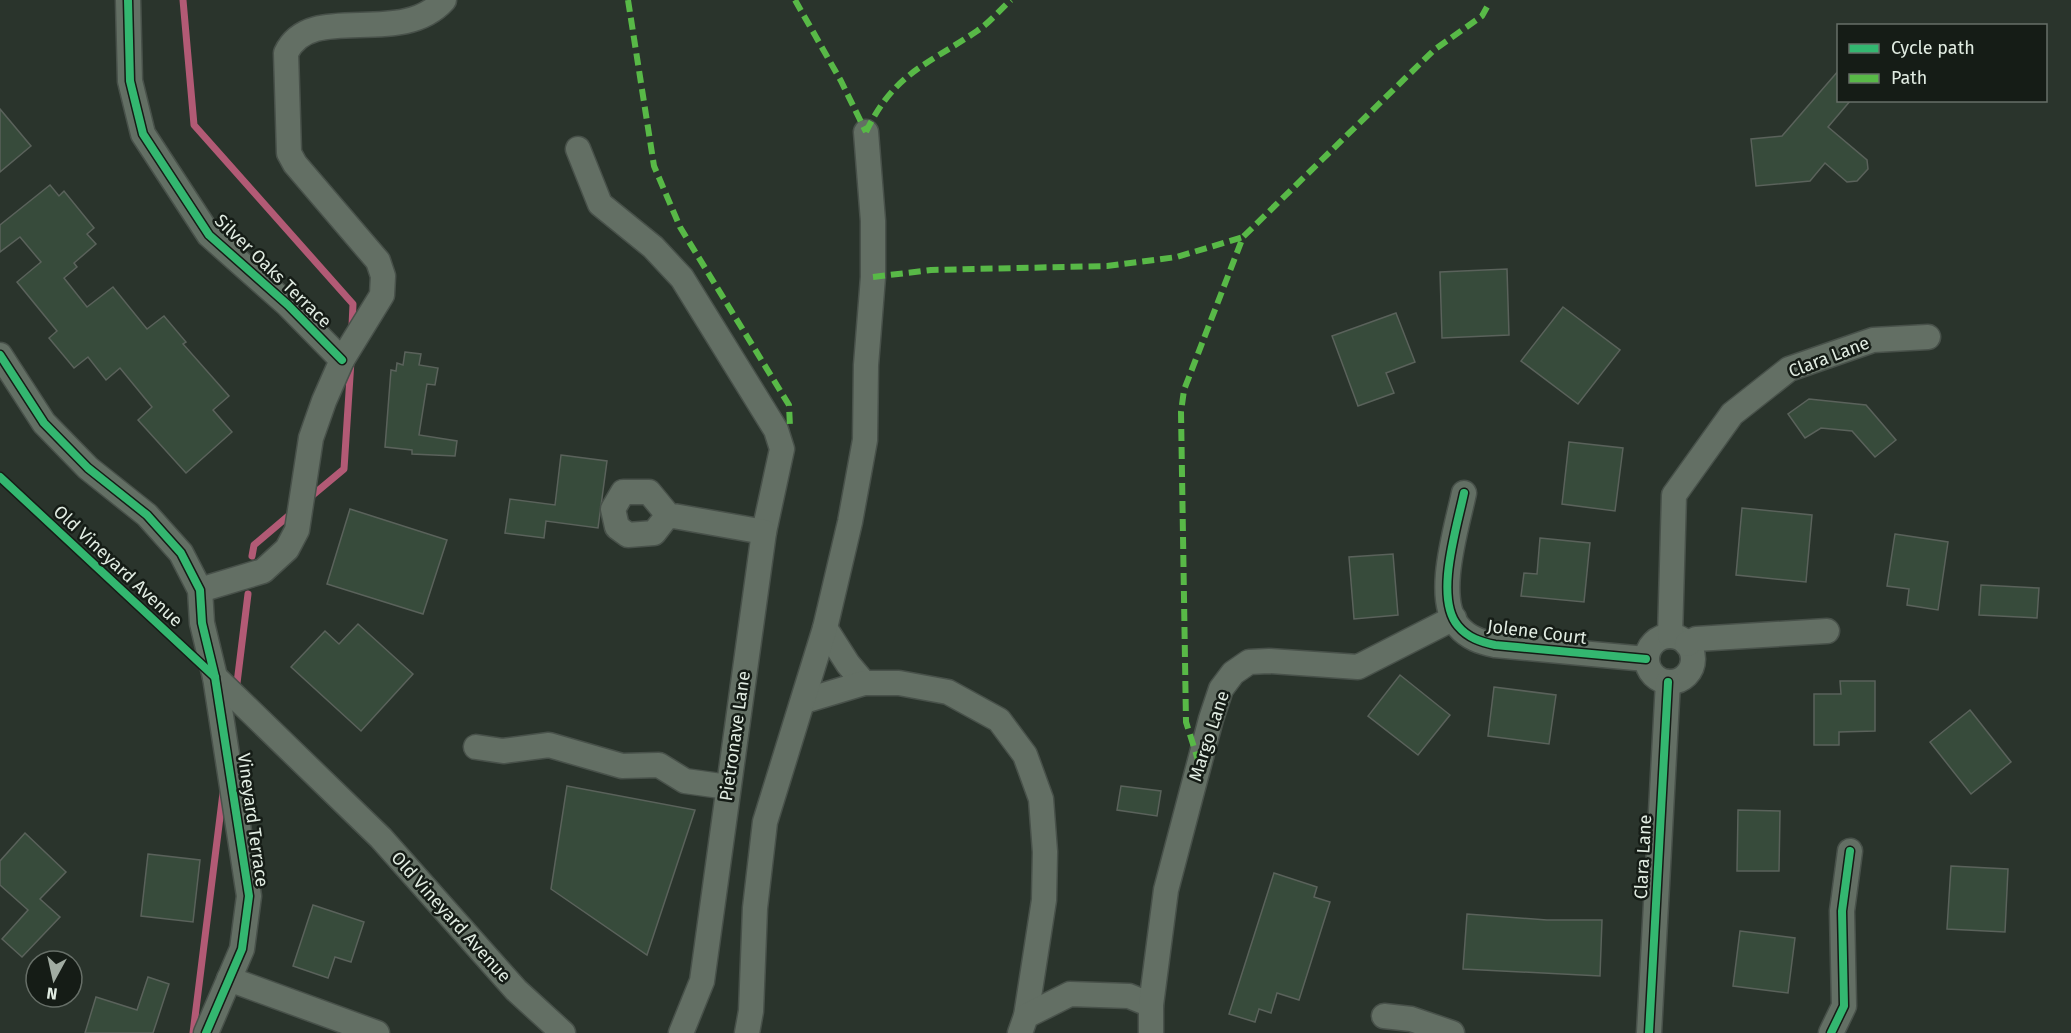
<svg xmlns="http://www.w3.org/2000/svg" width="2071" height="1033" viewBox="0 0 2071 1033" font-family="'Fira Sans',sans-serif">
  <rect width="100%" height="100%" fill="#2a342c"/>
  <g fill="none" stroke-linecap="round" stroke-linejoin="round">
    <g stroke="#b25a75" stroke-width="7">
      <path d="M 183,0 L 194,125 L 353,304 L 352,326"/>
      <path d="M 308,499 L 344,469 L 351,361"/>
      <path d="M 252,556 L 254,545 L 293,512"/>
      <path d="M 237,683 L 248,594"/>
      <path d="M 193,1033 L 223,793"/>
    </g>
  </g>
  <g fill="#374b3b" stroke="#5a625b" stroke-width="1.5">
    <path d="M 1839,70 L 1839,100 L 1851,100 L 1828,127 L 1867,160 L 1868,169 L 1857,181 L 1847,182 L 1825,163 L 1810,181 L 1756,186 L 1751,139 L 1782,136 Z"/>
    <path d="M 0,109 L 31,146 L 0,172 Z"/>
    <path d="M 50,185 L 59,196 L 64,191 L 94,228 L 87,234 L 96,244 L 74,263 L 77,267 L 64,278 L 87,307 L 113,287 L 147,329 L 164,316 L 186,342 L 183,344 L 229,396 L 213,410 L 232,432 L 186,473 L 138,420 L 152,407 L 120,368 L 106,380 L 88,357 L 74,368 L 49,338 L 57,331 L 17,282 L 41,262 L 20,237 L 0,252 L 0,225 Z"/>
    <path d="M 1507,269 L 1509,335 L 1442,338 L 1440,272 Z"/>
    <path d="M 1563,307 L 1620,350 L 1578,404 L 1521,361 Z"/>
    <path d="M 1396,313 L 1415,362 L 1386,373 L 1394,393 L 1358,406 L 1332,336 Z"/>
    <path d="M 405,352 L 421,354 L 419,365 L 438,368 L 435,385 L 427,384 L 419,435 L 457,441 L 455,456 L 412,454 L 412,450 L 385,447 L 391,370 L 396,371 L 397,363 L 403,365 Z"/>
    <path d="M 1809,399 L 1866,405 L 1896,440 L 1875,457 L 1852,431 L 1821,428 L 1805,438 L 1788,414 Z"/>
    <path d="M 1569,442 L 1623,448 L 1615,511 L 1562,504 Z"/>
    <path d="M 561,455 L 607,461 L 598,528 L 546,521 L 544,538 L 505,533 L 510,499 L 555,505 Z"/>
    <path d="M 1742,508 L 1812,515 L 1806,582 L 1736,575 Z"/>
    <path d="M 350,509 L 447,540 L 423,614 L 327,584 Z"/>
    <path d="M 1895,534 L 1948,542 L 1938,610 L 1907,605 L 1909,589 L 1887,586 Z"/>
    <path d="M 1540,538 L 1590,543 L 1584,602 L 1521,596 L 1524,573 L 1537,574 Z"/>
    <path d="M 1393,554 L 1398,615 L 1354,619 L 1349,557 Z"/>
    <path d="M 1981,585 L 2039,588 L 2037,618 L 1979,615 Z"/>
    <path d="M 358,624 L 413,674 L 361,731 L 291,667 L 325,631 L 339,644 Z"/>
    <path d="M 1400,675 L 1450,715 L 1418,755 L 1368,716 Z"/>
    <path d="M 1840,681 L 1875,681 L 1875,731 L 1839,732 L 1839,745 L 1814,745 L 1814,694 L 1841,694 Z"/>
    <path d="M 1494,687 L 1556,695 L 1549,744 L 1488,736 Z"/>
    <path d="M 1970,710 L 2011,762 L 1971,794 L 1930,742 Z"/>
    <path d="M 567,786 L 695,810 L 647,955 L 551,889 Z"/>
    <path d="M 1121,786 L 1161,791 L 1157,816 L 1117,810 Z"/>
    <path d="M 1738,810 L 1780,811 L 1779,871 L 1737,871 Z"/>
    <path d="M 25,833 L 66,872 L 40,899 L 60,917 L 22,957 L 2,939 L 28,910 L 0,885 L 0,861 Z"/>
    <path d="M 148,854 L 200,860 L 193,922 L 141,916 Z"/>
    <path d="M 1951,866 L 2008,869 L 2005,932 L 1947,929 Z"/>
    <path d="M 1274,873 L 1317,887 L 1314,897 L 1330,902 L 1299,1000 L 1277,993 L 1271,1013 L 1259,1009 L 1255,1022 L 1229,1014 Z"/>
    <path d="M 313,905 L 364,922 L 351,962 L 335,957 L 328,978 L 293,966 Z"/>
    <path d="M 1467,914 L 1547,920 L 1602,920 L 1600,976 L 1463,969 Z"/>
    <path d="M 1740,931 L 1795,938 L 1788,993 L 1733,986 Z"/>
    <path d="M 148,977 L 169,984 L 153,1033 L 85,1033 L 96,997 L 137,1010 Z"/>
  </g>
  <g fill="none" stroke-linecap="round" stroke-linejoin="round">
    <g stroke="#48514a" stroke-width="27">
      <g id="minor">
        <path d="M 128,0 L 130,81 L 143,134 L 209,235 L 288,305 L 342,360"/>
        <path d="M 578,149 L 600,204 L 653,247 L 682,278 L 776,430 L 782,449 L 764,532"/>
        <path d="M 0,355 L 44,423 L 88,468 L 147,515 L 181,553 L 200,590 L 202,623 L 215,677 L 249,896 L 242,949 L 206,1033"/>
        <path d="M 1464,493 C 1457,527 1434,598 1458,626 C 1468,638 1481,642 1495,645 L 1646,659"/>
        <path d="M 668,515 L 654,533 L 628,535 L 617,527 L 613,509 L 623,492 L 649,492 L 668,515 L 764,532 L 702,981 L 681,1033"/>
        <path d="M 200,590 L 263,571 L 287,549 L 297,530 L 311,438 L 324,401 L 342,360 L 382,295 L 383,276 L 378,261 L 295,164 L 289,153 L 286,53 C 311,0 400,49 444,0"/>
        <path d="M 825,628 L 848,664 L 864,683"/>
        <circle cx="1670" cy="659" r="23"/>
        <path d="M 1670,636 L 1674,495 L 1732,414 L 1789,369 L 1873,340 L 1928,337"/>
        <path d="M 1687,644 L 1696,639 L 1827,631"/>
        <path d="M 215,677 L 381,838 L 516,990 L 563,1033"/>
        <path d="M 804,701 L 864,683 L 899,683 L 948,692 L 999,720 L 1025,755 L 1041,799 L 1045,852 L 1044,900 L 1026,1016"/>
        <path d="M 476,747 L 503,751 L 549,745 L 622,766 L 659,765 L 685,781 L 728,787"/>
        <path d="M 229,979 L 377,1033"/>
        <path d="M 1384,1016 L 1411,1019 L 1452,1033"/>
        <path d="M 747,1033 L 751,1011 L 755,908 L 765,822 L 825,628 L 850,522 L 865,440 L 866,365 L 873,277 L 873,221 L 866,132"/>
        <path d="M 1020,1033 L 1026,1016 L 1070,994 L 1129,996 L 1151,1005"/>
        <path d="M 1151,1033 L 1151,1005 L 1166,890 L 1211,719 L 1221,689 L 1233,673 L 1249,662 L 1269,661 L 1358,667 L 1454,618"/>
        <path d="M 1649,1033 L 1668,682"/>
        <path d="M 1831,1033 L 1844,1006 L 1842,911 L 1850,851"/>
      </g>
    </g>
    <use href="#minor" stroke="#636f64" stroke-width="24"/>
    <g stroke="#58b947" stroke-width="6" stroke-dasharray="12 6" stroke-linecap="butt">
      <path d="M 628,0 L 654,166 L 680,227 L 789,405 L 790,427"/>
      <path d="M 795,0 L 841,81 L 866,132"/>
      <path d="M 866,132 C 894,73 927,65 977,31 C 989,23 1000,10 1011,0"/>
      <path d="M 873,277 L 931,270 L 1107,266 L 1177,257 L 1243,237"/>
      <path d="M 1199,763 L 1186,722 L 1181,412 L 1184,390 L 1243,237 L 1434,50 L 1482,16 L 1487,7"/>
    </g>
    <g stroke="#151c16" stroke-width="11">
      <g id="cycleway">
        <path d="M 128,0 L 130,81 L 143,134 L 209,235 L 288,305 L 342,360"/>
        <path d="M 0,355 L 44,423 L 88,468 L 147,515 L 181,553 L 200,590 L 202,623 L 215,677 L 249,896 L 242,949 L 206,1033"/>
        <path d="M 0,477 L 215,677"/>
        <path d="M 1464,493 C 1457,527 1434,598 1458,626 C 1468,638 1481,642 1495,645 L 1646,659"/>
        <path d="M 1649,1033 L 1668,682"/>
        <path d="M 1831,1033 L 1844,1006 L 1842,911 L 1850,851"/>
      </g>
    </g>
    <use href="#cycleway" stroke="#33b770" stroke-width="8"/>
  </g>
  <g text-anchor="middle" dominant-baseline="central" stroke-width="5" stroke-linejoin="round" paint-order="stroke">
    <g font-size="18" fill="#e1ece2" stroke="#151c16">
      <text transform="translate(273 271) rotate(44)">Silver Oaks Terrace</text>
      <text transform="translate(1829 357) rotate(-21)">Clara Lane</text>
      <text transform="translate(118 566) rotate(43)">Old Vineyard Avenue</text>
      <text transform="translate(1537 632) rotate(7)">Jolene Court</text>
      <text transform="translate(735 736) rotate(-82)">Pietronave Lane</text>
      <text transform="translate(1209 736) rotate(-72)">Margo Lane</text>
      <text transform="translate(253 820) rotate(82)">Vineyard Terrace</text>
      <text transform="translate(1643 857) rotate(-87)">Clara Lane</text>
      <text transform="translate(451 917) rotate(48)">Old Vineyard Avenue</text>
    </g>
  </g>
  <rect x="1837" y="24" width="210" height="78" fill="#151c16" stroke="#676f68" stroke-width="1.5"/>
  <rect x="1849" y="44" width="30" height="9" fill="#33b770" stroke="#676f68" stroke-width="1.5"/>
  <text x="1891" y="54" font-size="18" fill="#e1ece2">Cycle path</text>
  <rect x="1849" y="74" width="30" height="9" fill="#58b947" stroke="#676f68" stroke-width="1.5"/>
  <text x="1891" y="84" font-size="18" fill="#e1ece2">Path</text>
  <g transform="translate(54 979) rotate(188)"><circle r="28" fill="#151c16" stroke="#676f68" stroke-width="1.5"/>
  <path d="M0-4.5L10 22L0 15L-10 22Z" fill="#a1aca2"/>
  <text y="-9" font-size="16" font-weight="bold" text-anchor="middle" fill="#e1ece2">N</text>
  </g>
</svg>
